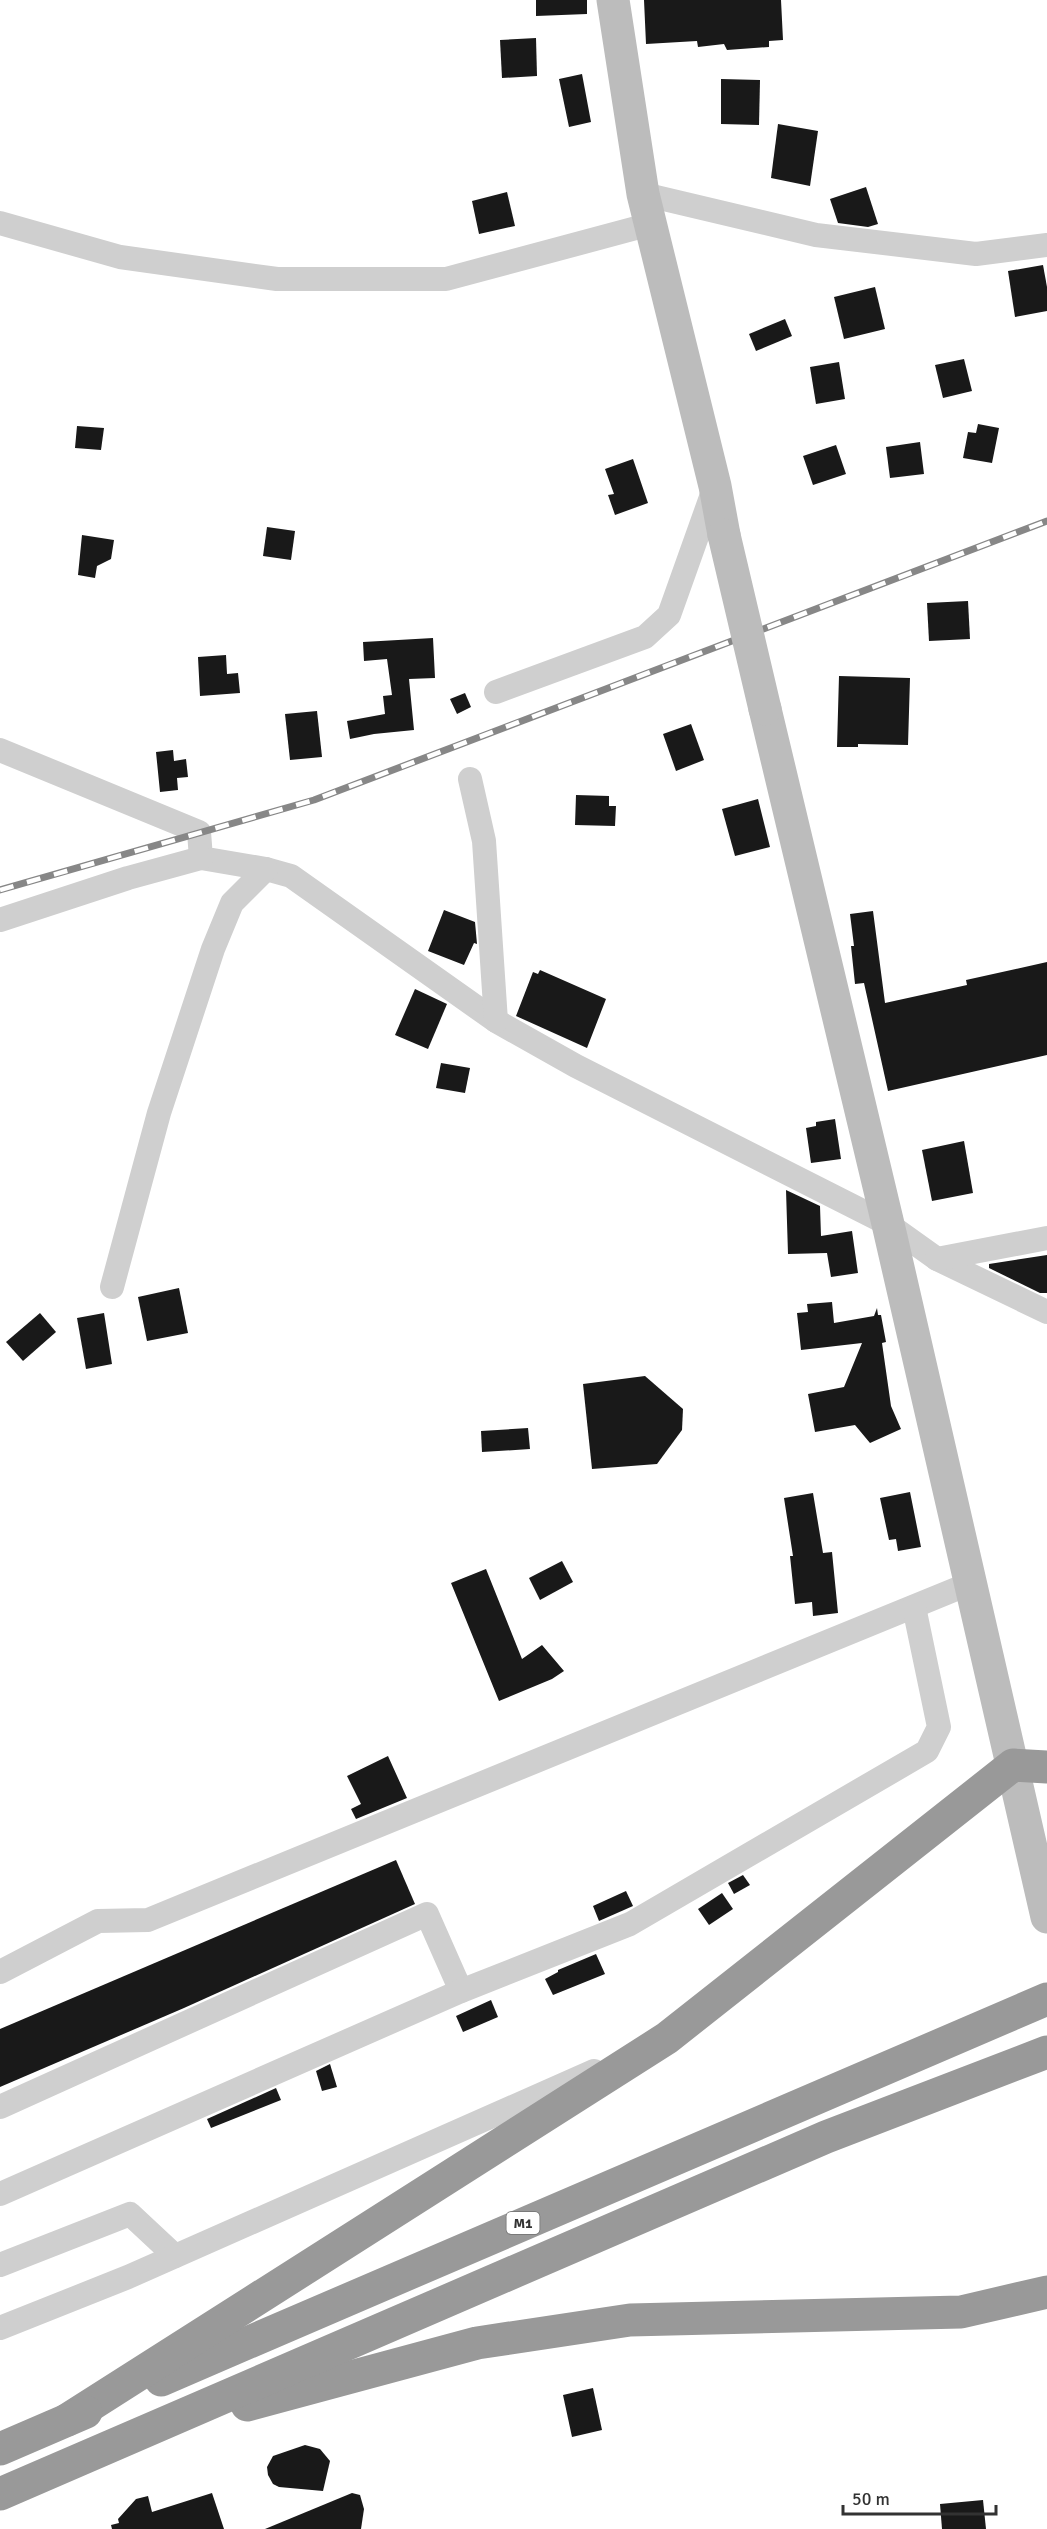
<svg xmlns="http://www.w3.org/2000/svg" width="1047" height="2529" viewBox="0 0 1047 2529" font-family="Signika,sans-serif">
  <rect width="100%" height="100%" fill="#fff"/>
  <g fill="#191919">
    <path d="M 536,0 L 587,0 L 587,14 L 536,16 Z"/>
    <path d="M 644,0 L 781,0 L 783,40 L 769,41 L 769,47 L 727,50 L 724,44 L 698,47 L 697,41 L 646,44 Z"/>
    <path d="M 536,38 L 537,76 L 502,78 L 500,40 Z"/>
    <path d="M 582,74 L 591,122 L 569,127 L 559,79 Z"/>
    <path d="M 721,79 L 760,80 L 759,125 L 721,124 Z"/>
    <path d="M 778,124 L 818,131 L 810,186 L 771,178 Z"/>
    <path d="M 866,187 L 878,224 L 868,227 L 838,223 L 830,199 Z"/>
    <path d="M 507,192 L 515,226 L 479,234 L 472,201 Z"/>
    <path d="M 1043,265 L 1047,287 L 1047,311 L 1015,317 L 1008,271 Z"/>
    <path d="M 875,287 L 885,329 L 844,339 L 834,297 Z"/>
    <path d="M 785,319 L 792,336 L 756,351 L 749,334 Z"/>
    <path d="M 964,359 L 972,391 L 943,398 L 935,365 Z"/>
    <path d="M 839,362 L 845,399 L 816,404 L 810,367 Z"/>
    <path d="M 978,424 L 999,428 L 992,463 L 963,458 L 968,432 L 976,433 Z"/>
    <path d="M 77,426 L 104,428 L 101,450 L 75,448 Z"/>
    <path d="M 920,442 L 924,474 L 890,478 L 886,447 Z"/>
    <path d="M 836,445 L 846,474 L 813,485 L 803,456 Z"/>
    <path d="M 633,459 L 648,503 L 615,515 L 608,495 L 614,494 L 605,469 Z"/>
    <path d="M 267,527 L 295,531 L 291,560 L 263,556 Z"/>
    <path d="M 82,535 L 114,540 L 111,559 L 97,566 L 95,578 L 78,575 Z"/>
    <path d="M 968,601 L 970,639 L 929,641 L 927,603 Z"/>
    <path d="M 433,638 L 435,678 L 409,679 L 414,730 L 374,734 L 350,739 L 347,721 L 385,714 L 383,696 L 392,695 L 387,659 L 364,661 L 363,642 Z"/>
    <path d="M 226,655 L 227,674 L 238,673 L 240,693 L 200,696 L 198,657 Z"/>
    <path d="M 839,676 L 910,678 L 908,745 L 858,744 L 858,747 L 837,747 Z"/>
    <path d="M 465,693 L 471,707 L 457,714 L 450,699 Z"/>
    <path d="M 317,711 L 322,757 L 290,760 L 285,714 Z"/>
    <path d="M 691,724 L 704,760 L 676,771 L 663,734 Z"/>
    <path d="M 173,750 L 174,761 L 186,759 L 188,777 L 177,778 L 178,790 L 160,792 L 156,752 Z"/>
    <path d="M 576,795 L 609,796 L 609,806 L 616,806 L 615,826 L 575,825 Z"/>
    <path d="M 758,799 L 770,847 L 735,856 L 722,809 Z"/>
    <path d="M 444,910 L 475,922 L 477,944 L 474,943 L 464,965 L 428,951 Z"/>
    <path d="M 873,911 L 885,1003 L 967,985 L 966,980 L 1047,962 L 1047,1055 L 888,1091 L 864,983 L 855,984 L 851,946 L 854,946 L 850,914 Z"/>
    <path d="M 540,970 L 606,999 L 587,1048 L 516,1016 L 533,972 L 538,974 Z"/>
    <path d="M 415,989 L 447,1004 L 428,1049 L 395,1035 Z"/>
    <path d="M 441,1063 L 470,1068 L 465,1093 L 436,1088 Z"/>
    <path d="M 835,1119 L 841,1159 L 811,1163 L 806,1128 L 816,1126 L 816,1122 Z"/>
    <path d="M 964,1141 L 973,1193 L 932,1201 L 922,1150 Z"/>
    <path d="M 786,1190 L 820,1206 L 821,1236 L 852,1231 L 858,1273 L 831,1277 L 827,1253 L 788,1254 Z"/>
    <path d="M 1047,1255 L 1047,1293 L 1040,1293 L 989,1268 L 989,1264 Z"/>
    <path d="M 179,1288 L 188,1333 L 147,1341 L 138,1297 Z"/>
    <path d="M 832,1302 L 834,1323 L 874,1316 L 877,1308 L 878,1315 L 881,1315 L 886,1342 L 882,1343 L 891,1406 L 901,1429 L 870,1443 L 855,1425 L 815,1432 L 808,1394 L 844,1387 L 862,1343 L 801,1350 L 797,1313 L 808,1312 L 807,1304 Z"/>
    <path d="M 40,1313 L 56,1332 L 23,1361 L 6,1342 Z"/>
    <path d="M 104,1313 L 112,1364 L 86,1369 L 77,1318 Z"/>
    <path d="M 645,1376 L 683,1409 L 682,1430 L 657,1464 L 592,1469 L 583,1384 Z"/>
    <path d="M 528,1428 L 530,1449 L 482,1452 L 481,1431 Z"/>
    <path d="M 910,1492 L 921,1547 L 898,1551 L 896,1539 L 889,1540 L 880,1498 Z"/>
    <path d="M 813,1493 L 823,1553 L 832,1552 L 838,1613 L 813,1616 L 812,1602 L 795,1604 L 790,1556 L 793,1556 L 784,1498 Z"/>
    <path d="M 562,1561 L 573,1582 L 540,1600 L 529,1578 Z"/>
    <path d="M 486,1569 L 522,1659 L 542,1645 L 564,1671 L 552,1679 L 499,1701 L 451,1583 Z"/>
    <path d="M 388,1756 L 407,1798 L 356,1819 L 351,1809 L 361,1804 L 347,1776 Z"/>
    <path d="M 396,1860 L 415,1904 L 184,2008 L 0,2087 L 0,2029 Z"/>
    <path d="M 743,1875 L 750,1885 L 734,1894 L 728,1883 Z"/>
    <path d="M 626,1891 L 633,1906 L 599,1921 L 593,1906 Z"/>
    <path d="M 722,1893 L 733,1909 L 709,1925 L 698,1909 Z"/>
    <path d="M 596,1954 L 605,1974 L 553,1995 L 545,1979 L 558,1972 L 558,1970 Z"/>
    <path d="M 491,2000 L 498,2017 L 463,2032 L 456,2016 Z"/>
    <path d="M 330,2064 L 337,2087 L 322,2091 L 316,2071 Z"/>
    <path d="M 276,2088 L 281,2100 L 211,2128 L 207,2119 Z"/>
    <path d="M 593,2388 L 602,2430 L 572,2437 L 563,2395 Z"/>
    <path d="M 305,2445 L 320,2449 L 330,2461 L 323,2491 L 279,2487 L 273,2484 L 268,2475 L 267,2467 L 273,2456 Z"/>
    <path d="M 212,2493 L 224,2529 L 112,2529 L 111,2525 L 119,2523 L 118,2519 L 136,2499 L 148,2496 L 152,2512 Z"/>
    <path d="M 352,2493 L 360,2495 L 364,2509 L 361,2529 L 265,2529 Z"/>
    <path d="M 983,2500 L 986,2529 L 942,2529 L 940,2504 Z"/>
  </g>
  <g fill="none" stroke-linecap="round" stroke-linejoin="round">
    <g stroke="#cfcfcf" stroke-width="24">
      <path d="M 643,194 L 816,235 L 976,254 L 1047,245"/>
      <path d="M 0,223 L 120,257 L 277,279 L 446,279 L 651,224"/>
      <path d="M 496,692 L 645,637 L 669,615 L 715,486"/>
      <path d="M 0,750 L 199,832 L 201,858 L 266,869 L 291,876 L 496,1021 L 576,1066 L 888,1224 L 937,1259 L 1047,1312"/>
      <path d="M 470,779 L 484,841 L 496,1021"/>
      <path d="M 0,920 L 128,878 L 201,858"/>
      <path d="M 937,1259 L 1047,1238"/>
      <path d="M 112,1287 L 159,1113 L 213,949 L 232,903 L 266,869"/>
      <path d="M 0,1972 L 98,1921 L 148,1920 L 971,1583"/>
      <path d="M 0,2107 L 427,1914 L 461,1991"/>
      <path d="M 0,2194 L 461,1991 L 630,1924 L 927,1751 L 939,1727 L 914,1607"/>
      <path d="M 0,2265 L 130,2214 L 175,2256"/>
      <path d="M 0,2328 L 128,2277 L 594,2071"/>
    </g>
    <g stroke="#bcbcbc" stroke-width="33">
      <path d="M 613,0 L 643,194 L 715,486 L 724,535"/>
      <path d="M 765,709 L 888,1224 L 1047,1917"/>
    </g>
    <g stroke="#999" stroke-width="33">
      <path d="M 161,2380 L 1047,1999"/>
      <path d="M 247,2405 L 477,2343 L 630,2320 L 961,2312 L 1047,2292"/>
      <path d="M 67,2420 L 667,2038 L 1013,1765 L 1047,1767"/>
      <path d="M 0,2449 L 86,2412"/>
      <path d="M 0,2494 L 826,2137 L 1047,2052"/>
    </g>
    <g stroke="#878787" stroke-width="7">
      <path id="rail" d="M 0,890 L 314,800 L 1047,521"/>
    </g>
    <use href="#rail" stroke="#fff" stroke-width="4.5" stroke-dasharray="14" stroke-linecap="butt"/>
    <path stroke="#bcbcbc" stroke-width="33" d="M 724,535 L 765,709"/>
  </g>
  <g text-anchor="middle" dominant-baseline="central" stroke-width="6" stroke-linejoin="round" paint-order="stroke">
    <rect fill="#fff" stroke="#707070" stroke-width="1.5" x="506.5" y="2212" width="33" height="22" rx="4.5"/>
    <g font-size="14" font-weight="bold" fill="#323232">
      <text x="523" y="2223">M1</text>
    </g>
  </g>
  <path d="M843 2505v9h153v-9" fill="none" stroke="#323232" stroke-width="3"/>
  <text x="852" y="2505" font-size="18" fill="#323232" stroke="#ffffff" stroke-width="4.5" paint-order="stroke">50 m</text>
</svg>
